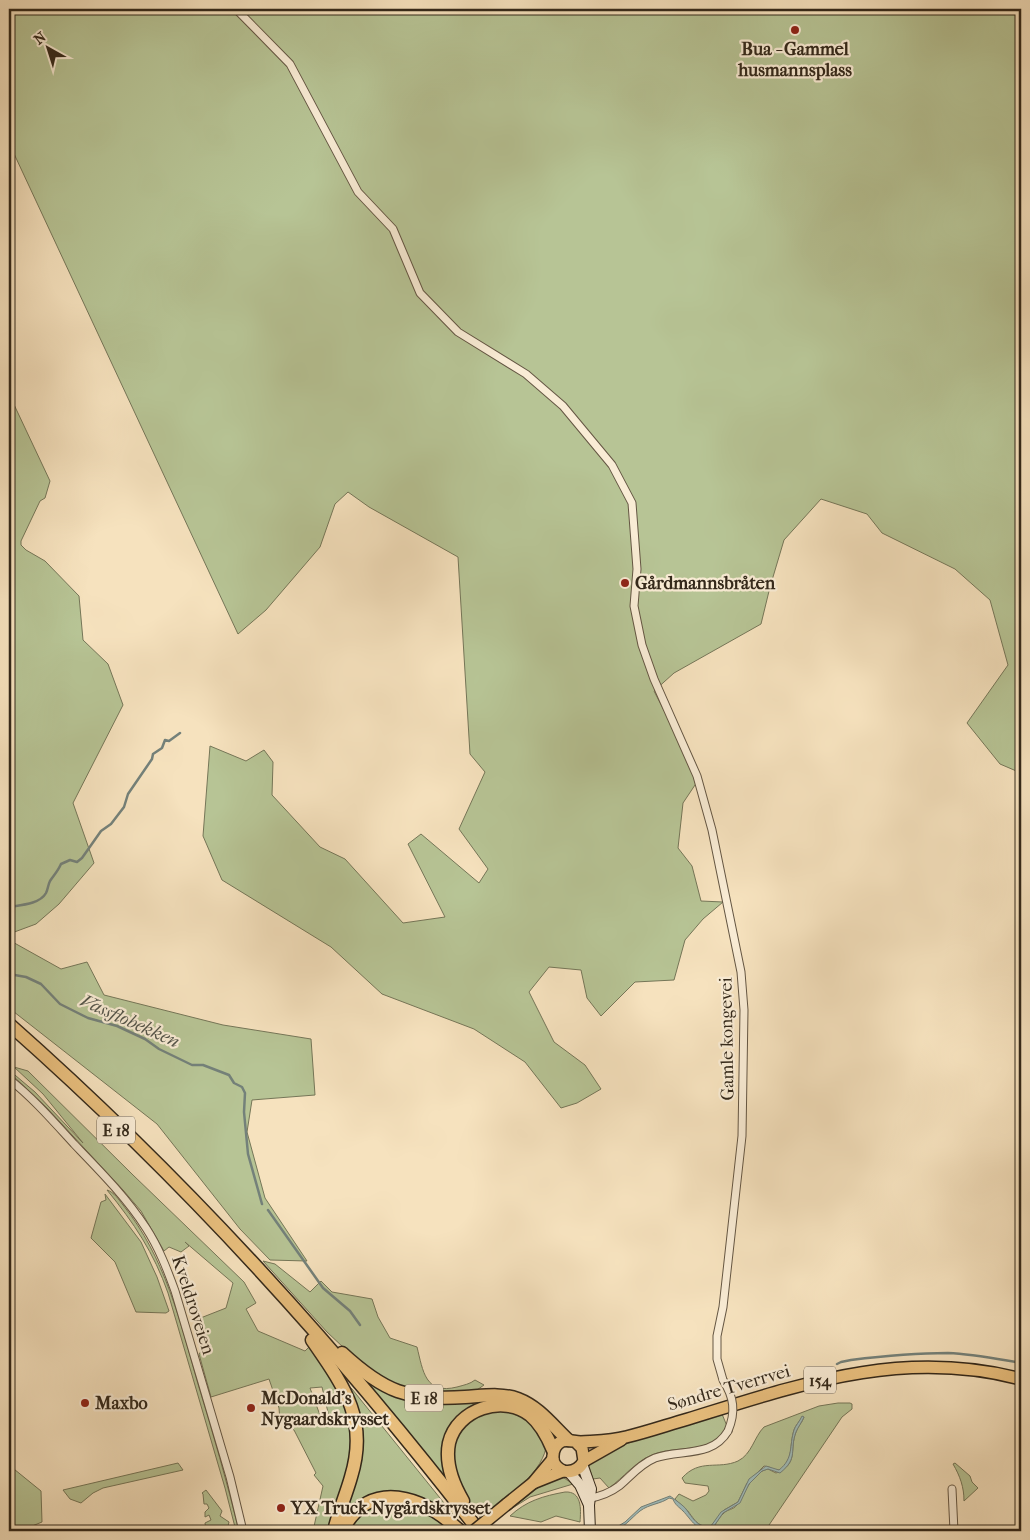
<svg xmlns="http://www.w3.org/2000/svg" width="1030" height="1540" viewBox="0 0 1030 1540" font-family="'IM FELL French Canon',serif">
  <rect width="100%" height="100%" fill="#f6e2be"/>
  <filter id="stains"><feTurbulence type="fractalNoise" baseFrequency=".004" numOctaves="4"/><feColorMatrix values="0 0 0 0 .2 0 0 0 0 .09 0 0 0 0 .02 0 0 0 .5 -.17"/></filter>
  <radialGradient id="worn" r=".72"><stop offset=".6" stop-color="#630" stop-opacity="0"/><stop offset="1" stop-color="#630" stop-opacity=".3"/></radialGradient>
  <g fill="#b7c495" stroke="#757658" fill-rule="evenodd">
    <path d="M 9,9 L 1021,9 L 1021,773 L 1000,764 L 967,723 L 1008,665 L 990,600 L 955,569 L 882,533 L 867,514 L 821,499 L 784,540 L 770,587 L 761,624 L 674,673 L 654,691 L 699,779 L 683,803 L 678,848 L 692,866 L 701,901 L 723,902 L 703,919 L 685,940 L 674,980 L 635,982 L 601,1016 L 587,998 L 581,970 L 549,967 L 529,992 L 554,1042 L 585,1065 L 601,1089 L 577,1103 L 561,1108 L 525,1062 L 474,1029 L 382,994 L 331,947 L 222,880 L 203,836 L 210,746 L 246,761 L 264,750 L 273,762 L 272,795 L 320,847 L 345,859 L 403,923 L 445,917 L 408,844 L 421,834 L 479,883 L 488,869 L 459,829 L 485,772 L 470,754 L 458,557 L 369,507 L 348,492 L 335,504 L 320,547 L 266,610 L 238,634 L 9,143 Z"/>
    <path d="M 9,394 L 50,481 L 45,498 L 40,501 L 21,541 L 21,545 L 26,550 L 45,561 L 79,596 L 83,640 L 108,664 L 123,705 L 73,803 L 94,863 L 59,904 L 36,924 L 9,934 Z"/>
    <path d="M 9,940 L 61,969 L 87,962 L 104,995 L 223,1025 L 311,1039 L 315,1095 L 252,1100 L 247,1132 L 265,1198 L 307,1261 L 270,1260 L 240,1229 L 157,1124 L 9,1008 L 14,990 L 9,985 Z"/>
    <path d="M 14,1067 L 28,1071 L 133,1175 L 244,1282 L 256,1303 L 246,1309 L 258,1331 L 305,1351 L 309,1347 C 338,1383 358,1417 350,1466 C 347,1485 334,1512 328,1531 L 313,1531 L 323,1486 L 314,1475 L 316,1473 L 294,1430 L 280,1421 L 279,1408 L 269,1379 L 211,1397 L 199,1354 L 203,1349 L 198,1319 L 226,1308 L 233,1283 L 185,1242 L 189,1246 L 181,1252 L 169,1247 L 164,1251 L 141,1211 L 123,1190 L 47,1108 L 9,1072 L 9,1070 L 35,1092 L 83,1143 L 43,1094 ZM 322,1387 L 331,1425 L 324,1426 L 310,1388 Z"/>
    <path d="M 107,1190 C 114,1192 119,1200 123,1205 C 165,1257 180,1321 198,1384 C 213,1433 227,1482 239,1531 L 236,1531 L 225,1488 L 168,1293 C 154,1253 134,1223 107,1190 Z"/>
    <path d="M 105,1194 L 141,1242 L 157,1277 L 169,1311 L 166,1313 L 136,1312 L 115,1262 L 91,1238 L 101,1202 L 106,1200 Z"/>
    <path d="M 263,1261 L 275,1264 L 310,1292 L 321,1281 L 332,1292 L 372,1299 L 378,1317 L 390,1338 L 417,1347 C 423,1371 425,1395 457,1387 C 464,1385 470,1384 475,1380 L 484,1385 L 474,1392 L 419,1392 L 386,1382 L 362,1365 L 327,1332 Z"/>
    <path d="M 350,1366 L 367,1380 L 460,1401 L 485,1402 L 451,1425 L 451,1486 Z"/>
    <path d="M 342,1379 L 352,1389 L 465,1529 L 399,1494 L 343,1520 L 358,1454 Z"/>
    <path d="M 838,1403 L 850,1403 L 852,1404 L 852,1409 L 842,1417 L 765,1531 L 709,1531 C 715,1527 718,1518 724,1513 C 728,1509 733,1510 737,1505 C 746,1492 751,1473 768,1469 L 776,1473 C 799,1464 789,1450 796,1432 C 798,1426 802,1423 804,1417 L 802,1417 C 800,1421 795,1426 794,1430 C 789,1446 794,1459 780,1470 L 775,1470 L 769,1467 L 764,1466 L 747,1483 L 738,1502 L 724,1510 L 711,1526 C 696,1529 693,1515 684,1507 C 681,1504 678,1503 675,1499 L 679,1494 L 693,1501 L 706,1495 L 709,1491 L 708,1486 L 685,1483 L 682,1478 C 700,1458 718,1470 738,1461 C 752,1454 754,1437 764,1427 L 819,1406 Z"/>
    <path d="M 506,1409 L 529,1419 L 536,1427 L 546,1448 C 540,1476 503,1501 481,1518 L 467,1501 L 458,1484 L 452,1454 L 458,1435 L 464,1425 L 482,1412 Z"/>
    <path d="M 722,1414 L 727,1426 C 714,1456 676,1444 652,1455 C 635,1462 624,1477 609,1488 L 600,1478 L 593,1479 L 589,1466 C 598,1447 698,1421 722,1414 Z"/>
    <path d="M 178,1463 L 183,1470 L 103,1488 L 93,1493 L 81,1503 L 70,1499 L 63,1490 Z"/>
    <path d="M 955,1463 L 970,1476 L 972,1482 L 978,1488 L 964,1501 C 964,1487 960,1476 953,1464 Z"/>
    <path d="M 9,1465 L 41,1491 L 42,1522 L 20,1531 L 9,1531 Z"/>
    <path d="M 560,1477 L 564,1478 L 573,1484 L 530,1497 L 511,1509 L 540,1486 Z"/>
    <path d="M 206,1490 L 222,1511 L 220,1516 L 229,1522 L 228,1526 L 230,1531 L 213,1531 L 212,1528 L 209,1531 L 206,1531 L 205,1523 L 211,1520 L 209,1515 L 205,1517 L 205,1512 L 209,1508 L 207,1504 L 204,1504 L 203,1494 L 202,1493 Z"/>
    <path d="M 565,1492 C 582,1491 581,1509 580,1522 L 556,1516 L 541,1522 L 510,1516 C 526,1501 543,1496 565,1492 Z"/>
    <path d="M 380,1501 L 414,1504 L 455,1531 L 346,1531 L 361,1512 Z"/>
  </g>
  <path fill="#9fbcba" stroke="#74817a" d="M 802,1416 L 804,1417 C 802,1422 798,1427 796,1432 C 789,1450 799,1458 780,1473 L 768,1469 L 762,1471 L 749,1484 L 740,1503 L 723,1513 L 712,1529 C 698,1534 691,1519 683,1511 C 679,1507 675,1505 673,1499 L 669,1498 C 661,1504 649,1504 640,1511 C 631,1518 622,1531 610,1531 L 625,1522 L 641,1507 L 670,1496 C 673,1498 684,1506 686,1509 C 692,1517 698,1529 711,1526 L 721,1512 L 738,1502 L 749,1479 L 766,1466 L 779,1470 C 794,1458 789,1446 794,1430 C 795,1426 800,1421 802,1416 Z"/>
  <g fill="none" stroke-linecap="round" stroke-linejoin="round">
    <g stroke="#74817a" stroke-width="2.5">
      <path d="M 9,907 C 21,905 40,904 46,893 C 48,889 48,885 50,881 C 54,875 58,871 61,864 L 70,860 L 77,862 L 82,858 L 101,831 L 111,824 L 124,807 L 128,794 L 152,759 L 153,754 L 162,748 L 165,740 L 169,741 L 180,733"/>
      <path d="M 9,974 L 26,977 L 41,984 L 60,1004 L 88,1018 L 117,1026 L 145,1039 L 159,1049 L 192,1065 L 203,1065 L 229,1075 L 234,1083 L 242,1087 L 245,1093 L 244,1112 L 248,1154 L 262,1204"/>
      <path d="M 268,1210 L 323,1288 L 350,1311 L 360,1325"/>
      <path d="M 837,1364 L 841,1362 L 851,1360 C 883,1356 915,1353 948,1353 C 973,1354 997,1359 1021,1363"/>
      <path d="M 538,1531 L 539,1531"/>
    </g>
    <g stroke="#645643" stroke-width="9">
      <g id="street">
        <path d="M 236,9 L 290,64 L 358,192 L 393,229 L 420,293 L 458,332 L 526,374 L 563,406 L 612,465 L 632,503 L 637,569 L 634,606 L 642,645 L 654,679 L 697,776 L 712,830 L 741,972 L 744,1010 L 742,1136 L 723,1307 L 717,1336 L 717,1359 L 723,1380"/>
        <path d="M 9,1079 C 33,1098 53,1121 74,1144 C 99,1170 126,1197 146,1228 C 159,1248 167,1269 175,1291 L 230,1477 L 243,1531"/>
        <path d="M 952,1489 L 954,1531"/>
        <path d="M 587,1499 C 598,1497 610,1493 619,1486 C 631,1476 640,1464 655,1458 C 681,1449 712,1458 728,1431"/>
      </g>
    </g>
    <g stroke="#33281a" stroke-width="12">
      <g id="secondary">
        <path d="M 582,1464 L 591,1489 L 589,1505 L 590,1531"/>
        <path d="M 569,1472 L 580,1485 L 589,1505"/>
      </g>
    </g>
    <g stroke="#33281a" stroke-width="14">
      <g id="primary">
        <path d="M 576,1442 L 582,1448 L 584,1461 C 579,1470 572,1473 563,1471 C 557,1468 552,1463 553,1456 C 553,1450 556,1444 562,1441 C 569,1439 574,1442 581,1442 C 595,1441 612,1441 626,1437 C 647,1432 667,1425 688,1419 C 801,1384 902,1348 1021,1379"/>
        <path d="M 584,1461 L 621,1440"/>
        <path d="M 533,1483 L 563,1471"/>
        <path d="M 507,1504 L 533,1483 L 553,1459"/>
      </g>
    </g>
    <g stroke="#33281a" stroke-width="15">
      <g id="highway">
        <path d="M 9,1024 C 182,1177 338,1348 479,1531"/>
        <path d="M 312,1340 C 343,1385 369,1419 351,1477 C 346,1495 338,1513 334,1531"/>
        <path d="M 342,1353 C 384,1392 408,1401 465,1397 C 483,1396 502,1393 518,1399 C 539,1407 552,1425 568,1440"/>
        <path d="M 463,1501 C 453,1484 445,1463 449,1443 C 457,1409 503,1394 530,1415 C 541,1424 548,1438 553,1450"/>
        <path d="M 342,1531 C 370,1476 424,1497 460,1531"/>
      </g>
    </g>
    <use href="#street" stroke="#f9ecd5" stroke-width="7"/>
    <use href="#secondary" stroke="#f9ecd5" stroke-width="10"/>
    <use href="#primary" stroke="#ebc17f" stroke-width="11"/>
    <use href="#highway" stroke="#ebc17f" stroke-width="12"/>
    <g stroke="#645643" stroke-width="9" stroke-linecap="butt">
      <path id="street-bridge" d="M 723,1380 C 734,1397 736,1412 728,1431"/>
    </g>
    <g stroke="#33281a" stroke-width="14" stroke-linecap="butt">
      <path id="primary-bridge" d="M 474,1531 L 507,1504"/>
    </g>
    <use href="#street-bridge" stroke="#f9ecd5" stroke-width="7"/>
    <use href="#primary-bridge" stroke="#ebc17f" stroke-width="11"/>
  </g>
  <g fill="#8f2418" stroke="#f9ecd5" stroke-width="2">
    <circle cx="795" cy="30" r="5"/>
    <circle cx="625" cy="583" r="5"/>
    <circle cx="85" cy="1403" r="5"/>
    <circle cx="251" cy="1408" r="5"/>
    <circle cx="281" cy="1508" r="5"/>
  </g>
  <g text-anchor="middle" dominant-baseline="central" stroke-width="4.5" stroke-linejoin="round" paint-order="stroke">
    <g fill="#f9ecd5" stroke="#6e6352" stroke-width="1">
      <rect x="97" y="1116.5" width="38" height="27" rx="4"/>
      <rect x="804" y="1366.5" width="32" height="27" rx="4"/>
      <rect x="405" y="1384.5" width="38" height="27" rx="4"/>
    </g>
    <g font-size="16" font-weight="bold" fill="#33281a">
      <text x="116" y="1130">E 18</text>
      <text x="820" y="1380">154</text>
      <text x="424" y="1398">E 18</text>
    </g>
    <g font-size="18" font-weight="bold" fill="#33281a" stroke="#f9ecd5" text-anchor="start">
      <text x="795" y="49" text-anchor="middle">Bua - Gammel<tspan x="795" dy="21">husmannsplass</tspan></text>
      <text x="635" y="583">Gårdmannsbråten</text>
      <text x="261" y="1398">McDonald's<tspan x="261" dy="21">Nygaardskrysset</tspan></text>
      <text x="95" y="1403">Maxbo</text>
      <text x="291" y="1508">YX Truck Nygårdskrysset</text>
    </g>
    <g font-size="18" fill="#33281a" stroke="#f9ecd5">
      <text transform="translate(727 1039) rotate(-91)">Gamle kongevei</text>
      <text transform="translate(193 1305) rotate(72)">Kveldroveien</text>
      <text transform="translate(729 1388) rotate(-16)">Søndre Tverrvei</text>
    </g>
    <g font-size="19" font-style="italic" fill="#53544a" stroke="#f9ecd5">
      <text transform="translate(130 1021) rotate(24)">Vassflobekken</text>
    </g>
  </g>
  <rect width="1030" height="1540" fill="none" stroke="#f6e2be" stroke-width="30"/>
  <rect x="10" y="10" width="1010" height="1520" fill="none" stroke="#33281a" stroke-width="2.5"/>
  <rect x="15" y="15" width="1000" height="1510" fill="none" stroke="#33281a"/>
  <g transform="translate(48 48) rotate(321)" stroke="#f9ecd5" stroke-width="4" paint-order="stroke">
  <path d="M0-4L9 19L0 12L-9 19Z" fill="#33281a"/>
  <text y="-8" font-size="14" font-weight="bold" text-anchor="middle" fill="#33281a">N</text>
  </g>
  <rect width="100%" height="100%" filter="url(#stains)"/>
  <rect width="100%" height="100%" fill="url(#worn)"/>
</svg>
